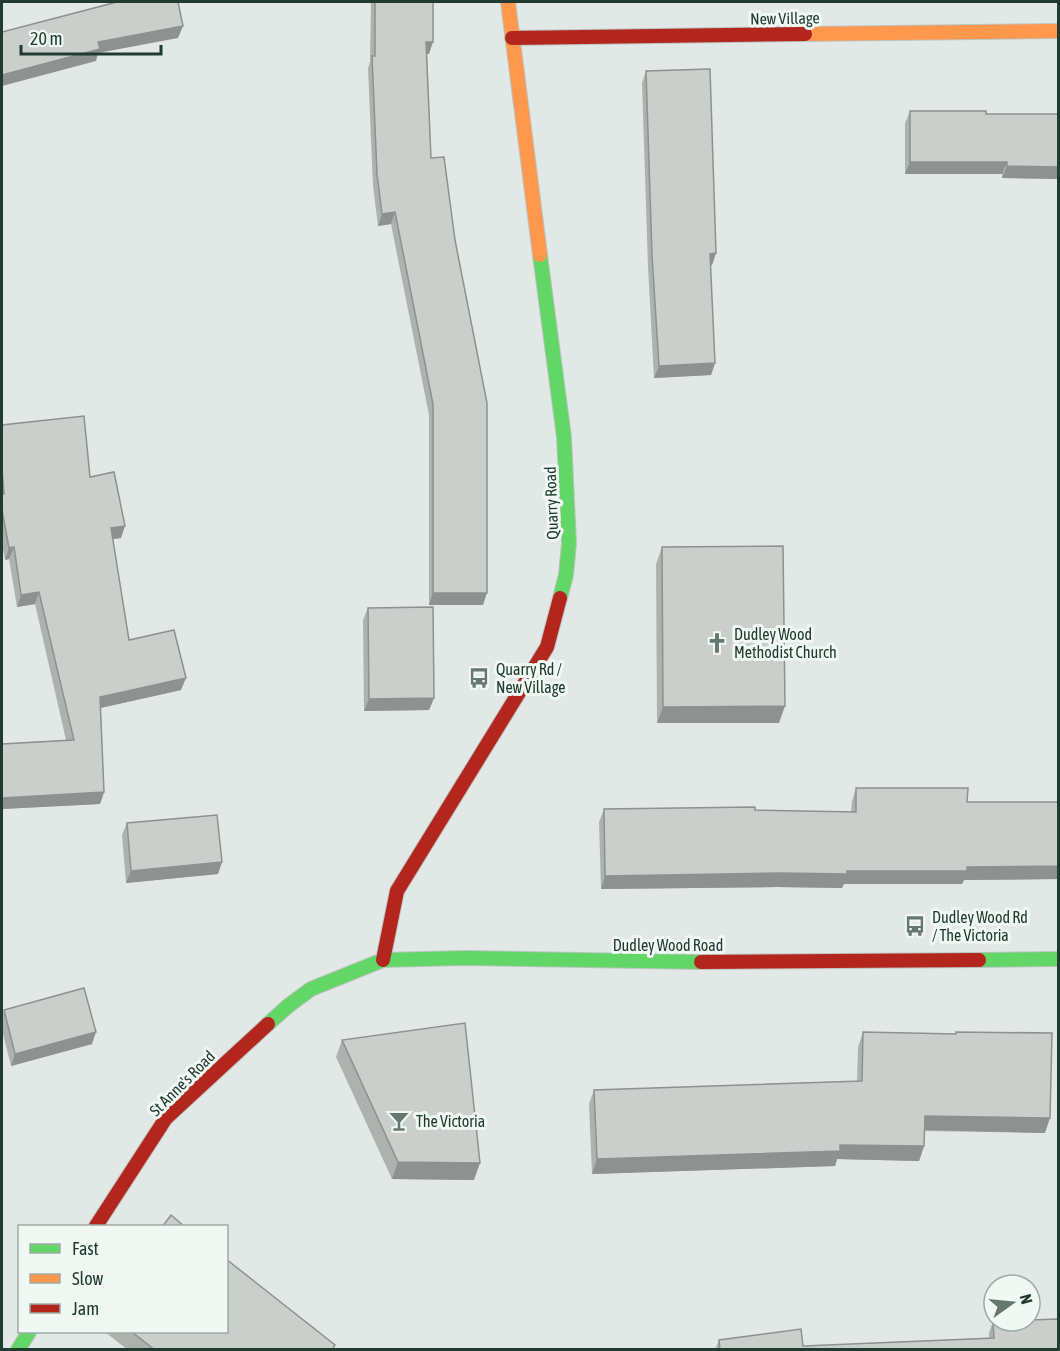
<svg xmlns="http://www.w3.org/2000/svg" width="1060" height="1351" viewBox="0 0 1060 1351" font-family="'Asap Condensed',sans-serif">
  <rect width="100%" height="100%" fill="#e2e8e5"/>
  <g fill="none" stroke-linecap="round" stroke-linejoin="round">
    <g stroke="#bcc4c0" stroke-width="16">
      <g id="fast">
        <path d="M 540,255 L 564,437 L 569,543 L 566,575 L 560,598"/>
        <path d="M 979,960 L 1058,959"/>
        <path d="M 268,1024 L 288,1006 L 311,989 L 383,960 L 465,958 L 701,962"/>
        <path d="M 18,1350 L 29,1332"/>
      </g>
    </g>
    <g stroke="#bcc4c0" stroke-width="16">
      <g id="slow">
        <path d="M 508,2 L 540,255"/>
        <path d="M 805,34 L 1058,31"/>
      </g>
    </g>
    <g stroke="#bcc4c0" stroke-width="16">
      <g id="jam">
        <path d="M 512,38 L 805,34"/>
        <path d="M 383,960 L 397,891 L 547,647 L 560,598"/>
        <path d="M 701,962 L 979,960"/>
        <path d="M 96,1226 L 166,1118 L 268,1024"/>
      </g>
    </g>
    <use href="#fast" stroke="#63d668" stroke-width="14"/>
    <use href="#slow" stroke="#ff974d" stroke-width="14"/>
    <use href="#jam" stroke="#b3261e" stroke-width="14"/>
  </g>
  <g fill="#aeb2af">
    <path d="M 371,2 L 433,2 L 429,54 L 427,54 L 431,158 L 483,605 L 429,605 L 429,415 L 391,224 L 378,226 L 373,186 L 368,68 L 370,62 Z"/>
    <path d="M 646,71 L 716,253 L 712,265 L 710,266 L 715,363 L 711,375 L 654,378 L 648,267 L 642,83 Z"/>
    <path d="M 910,111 L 986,114 L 1059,114 L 1059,179 L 1002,178 L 1002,174 L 905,174 L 905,123 Z"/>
    <path d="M 2,425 L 90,477 L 121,538 L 113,539 L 129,640 L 181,690 L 100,708 L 104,792 L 100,804 L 2,809 L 2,744 L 66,740 L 35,604 L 17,607 L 9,559 L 5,560 L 2,544 Z"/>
    <path d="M 662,547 L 779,723 L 657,723 L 656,564 Z"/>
    <path d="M 368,608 L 434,698 L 429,710 L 364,711 L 363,620 Z"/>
    <path d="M 856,788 L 967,802 L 1059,802 L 1059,879 L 964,880 L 962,884 L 844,884 L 842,888 L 777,887 L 601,889 L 599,822 L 604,809 L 851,812 L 852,801 Z"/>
    <path d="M 127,823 L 222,862 L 218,874 L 126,883 L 122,835 Z"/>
    <path d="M 4,1010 L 92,1044 L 11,1066 L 2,1030 L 2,1016 Z"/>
    <path d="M 863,1032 L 956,1034 L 956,1032 L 1045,1133 L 924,1131 L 924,1146 L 919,1161 L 837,1159 L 835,1166 L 592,1174 L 589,1104 L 594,1090 L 857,1081 L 858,1047 Z"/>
    <path d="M 342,1040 L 474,1180 L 392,1179 L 336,1057 Z"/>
    <path d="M 993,1321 L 1059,1350 L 803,1346 L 989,1338 L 989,1333 Z"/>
    <path d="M 105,1332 L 226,1332 L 334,1350 L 128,1350 Z"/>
    <path d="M 719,1340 L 720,1350 L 715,1350 Z"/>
  </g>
  <g fill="#8d918f">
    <path d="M 183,26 L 178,38 L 98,53 L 96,61 L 2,86 L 2,75 L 98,42 Z"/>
    <path d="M 426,42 L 433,42 L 429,54 L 422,54 Z"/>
    <path d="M 910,162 L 1007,162 L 1002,174 L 905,174 Z"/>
    <path d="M 1007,166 L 1059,167 L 1059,179 L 1002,178 Z"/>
    <path d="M 395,212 L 391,224 L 378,226 L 382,214 Z"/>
    <path d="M 716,253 L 712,265 L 706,266 L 710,254 Z"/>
    <path d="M 715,363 L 711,375 L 654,378 L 659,366 Z"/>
    <path d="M 125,526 L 121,538 L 107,540 L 111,528 Z"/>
    <path d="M 14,547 L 9,559 L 5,560 L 9,548 Z"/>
    <path d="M 39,592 L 35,604 L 17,607 L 21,595 Z"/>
    <path d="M 433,593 L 487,593 L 483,605 L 429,605 Z"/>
    <path d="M 186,678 L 181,690 L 96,709 L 100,697 Z"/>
    <path d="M 434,698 L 429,710 L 364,711 L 369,699 Z"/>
    <path d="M 785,706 L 779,723 L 657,723 L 663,707 Z"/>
    <path d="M 104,792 L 100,804 L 2,809 L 2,798 Z"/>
    <path d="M 222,862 L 218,874 L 126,883 L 131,871 Z"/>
    <path d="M 1059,866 L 1059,879 L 964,880 L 962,884 L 844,884 L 842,888 L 777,887 L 601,889 L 605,876 L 847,871 L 967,867 Z"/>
    <path d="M 96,1032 L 92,1044 L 11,1066 L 15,1054 Z"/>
    <path d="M 925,1116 L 1050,1118 L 1045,1133 L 919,1130 Z"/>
    <path d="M 840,1145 L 924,1146 L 919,1161 L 837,1159 L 835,1166 L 592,1174 L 597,1159 Z"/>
    <path d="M 398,1162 L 480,1163 L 474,1180 L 392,1179 Z"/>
  </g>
  <g fill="#cacfcc" stroke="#8d918f" stroke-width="1.5">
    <path d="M 112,2 L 178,2 L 183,26 L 98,42 L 100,49 L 2,75 L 2,32 L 113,3 Z"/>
    <path d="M 375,2 L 433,2 L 433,42 L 426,42 L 431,158 L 444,157 L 455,240 L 487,403 L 487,593 L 433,593 L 433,404 L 395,212 L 382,214 L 377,174 L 372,56 L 375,56 Z"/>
    <path d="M 710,69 L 716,253 L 710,254 L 715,363 L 659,366 L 652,255 L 646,71 Z"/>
    <path d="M 910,111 L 986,111 L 986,114 L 1059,114 L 1059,167 L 1007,166 L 1007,162 L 910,162 Z"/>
    <path d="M 84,416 L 90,477 L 114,472 L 125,526 L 111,528 L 129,640 L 174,630 L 186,678 L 100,697 L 104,792 L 2,798 L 2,744 L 74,740 L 39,592 L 21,595 L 14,547 L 9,548 L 2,510 L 2,494 L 4,494 L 2,470 L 2,425 Z"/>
    <path d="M 783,546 L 785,706 L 663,707 L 662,547 Z"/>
    <path d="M 433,607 L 434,698 L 369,699 L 368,608 Z"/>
    <path d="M 856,788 L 968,788 L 967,802 L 1059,802 L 1059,866 L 967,867 L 967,871 L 847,871 L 847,874 L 782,873 L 605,876 L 604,809 L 755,807 L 755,810 L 856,812 Z"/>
    <path d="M 217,815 L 222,862 L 131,871 L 127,823 Z"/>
    <path d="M 84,988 L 96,1032 L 15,1054 L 4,1010 Z"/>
    <path d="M 465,1023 L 480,1163 L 398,1162 L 342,1040 Z"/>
    <path d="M 863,1032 L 956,1034 L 956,1032 L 1052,1033 L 1050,1118 L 925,1116 L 924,1146 L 840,1145 L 840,1151 L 597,1159 L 594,1090 L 862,1081 Z"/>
    <path d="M 171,1215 L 185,1227 L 162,1227 Z"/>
    <path d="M 226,1259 L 335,1345 L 332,1350 L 155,1350 L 132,1332 L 226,1332 Z"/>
    <path d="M 1058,1319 L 1059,1350 L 720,1350 L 719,1340 L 801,1329 L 803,1346 L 994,1338 L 993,1321 L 1030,1321 L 1030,1320 Z"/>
  </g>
  <defs>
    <g id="church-bare" transform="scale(1.62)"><path d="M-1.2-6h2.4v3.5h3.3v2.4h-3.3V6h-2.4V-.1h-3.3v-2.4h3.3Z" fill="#64786f" stroke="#f0f8f3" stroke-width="2.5" paint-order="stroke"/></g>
    <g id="bus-bare" transform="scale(1.62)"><path d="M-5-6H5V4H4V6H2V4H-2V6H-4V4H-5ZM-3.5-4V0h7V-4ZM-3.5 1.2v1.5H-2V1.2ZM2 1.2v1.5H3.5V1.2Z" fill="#64786f" stroke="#f0f8f3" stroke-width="2.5" paint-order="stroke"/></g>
    <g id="bar-bare" transform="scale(1.62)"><path d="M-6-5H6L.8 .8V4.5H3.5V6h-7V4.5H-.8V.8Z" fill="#64786f" stroke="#f0f8f3" stroke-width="2.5" paint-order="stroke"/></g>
  </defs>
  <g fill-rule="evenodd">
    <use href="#church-bare" x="717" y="643"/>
    <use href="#bus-bare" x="479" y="678"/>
    <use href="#bus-bare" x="915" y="926"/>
    <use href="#bar-bare" x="399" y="1121"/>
  </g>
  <g text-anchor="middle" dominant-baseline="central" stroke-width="6" stroke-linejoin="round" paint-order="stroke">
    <g font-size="16" fill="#203b30" stroke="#f0f8f3">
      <text transform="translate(785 18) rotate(-1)">New Village</text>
      <text transform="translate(551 503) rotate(-92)">Quarry Road</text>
      <text x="668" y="945">Dudley Wood Road</text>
      <text transform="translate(182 1083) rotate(-45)">St Anne's Road</text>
    </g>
    <g font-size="16" fill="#203b30" stroke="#f0f8f3" text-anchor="start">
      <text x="734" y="634">Dudley Wood<tspan x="734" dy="18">Methodist Church</tspan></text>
      <text x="496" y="669">Quarry Rd /<tspan x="496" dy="18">New Village</tspan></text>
      <text x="932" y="917">Dudley Wood Rd<tspan x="932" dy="18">/ The Victoria</tspan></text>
      <text x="416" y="1121">The Victoria</text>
    </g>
  </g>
  <rect width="1060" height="1351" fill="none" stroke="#203b30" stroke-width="6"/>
  <rect x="18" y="1225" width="210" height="108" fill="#f0f8f3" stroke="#9daca5" stroke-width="1.5"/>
  <rect x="30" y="1244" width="30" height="9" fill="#63d668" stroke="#9daca5" stroke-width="1.5"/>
  <text x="72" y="1255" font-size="18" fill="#203b30">Fast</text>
  <rect x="30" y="1274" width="30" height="9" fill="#ff974d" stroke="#9daca5" stroke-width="1.5"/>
  <text x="72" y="1285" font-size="18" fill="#203b30">Slow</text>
  <rect x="30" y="1304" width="30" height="9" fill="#b3261e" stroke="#9daca5" stroke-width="1.5"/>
  <text x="72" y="1315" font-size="18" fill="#203b30">Jam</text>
  <g transform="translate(1012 1303) rotate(75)"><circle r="28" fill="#f0f8f3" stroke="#9daca5" stroke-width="1.5"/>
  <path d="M0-4.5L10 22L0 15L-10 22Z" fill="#64786f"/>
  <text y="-9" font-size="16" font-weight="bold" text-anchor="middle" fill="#203b30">N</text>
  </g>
  <path d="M21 45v9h140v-9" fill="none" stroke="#203b30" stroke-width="3"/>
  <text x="30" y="45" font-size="18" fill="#203b30" stroke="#f0f8f3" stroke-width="4.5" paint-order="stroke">20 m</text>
</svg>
